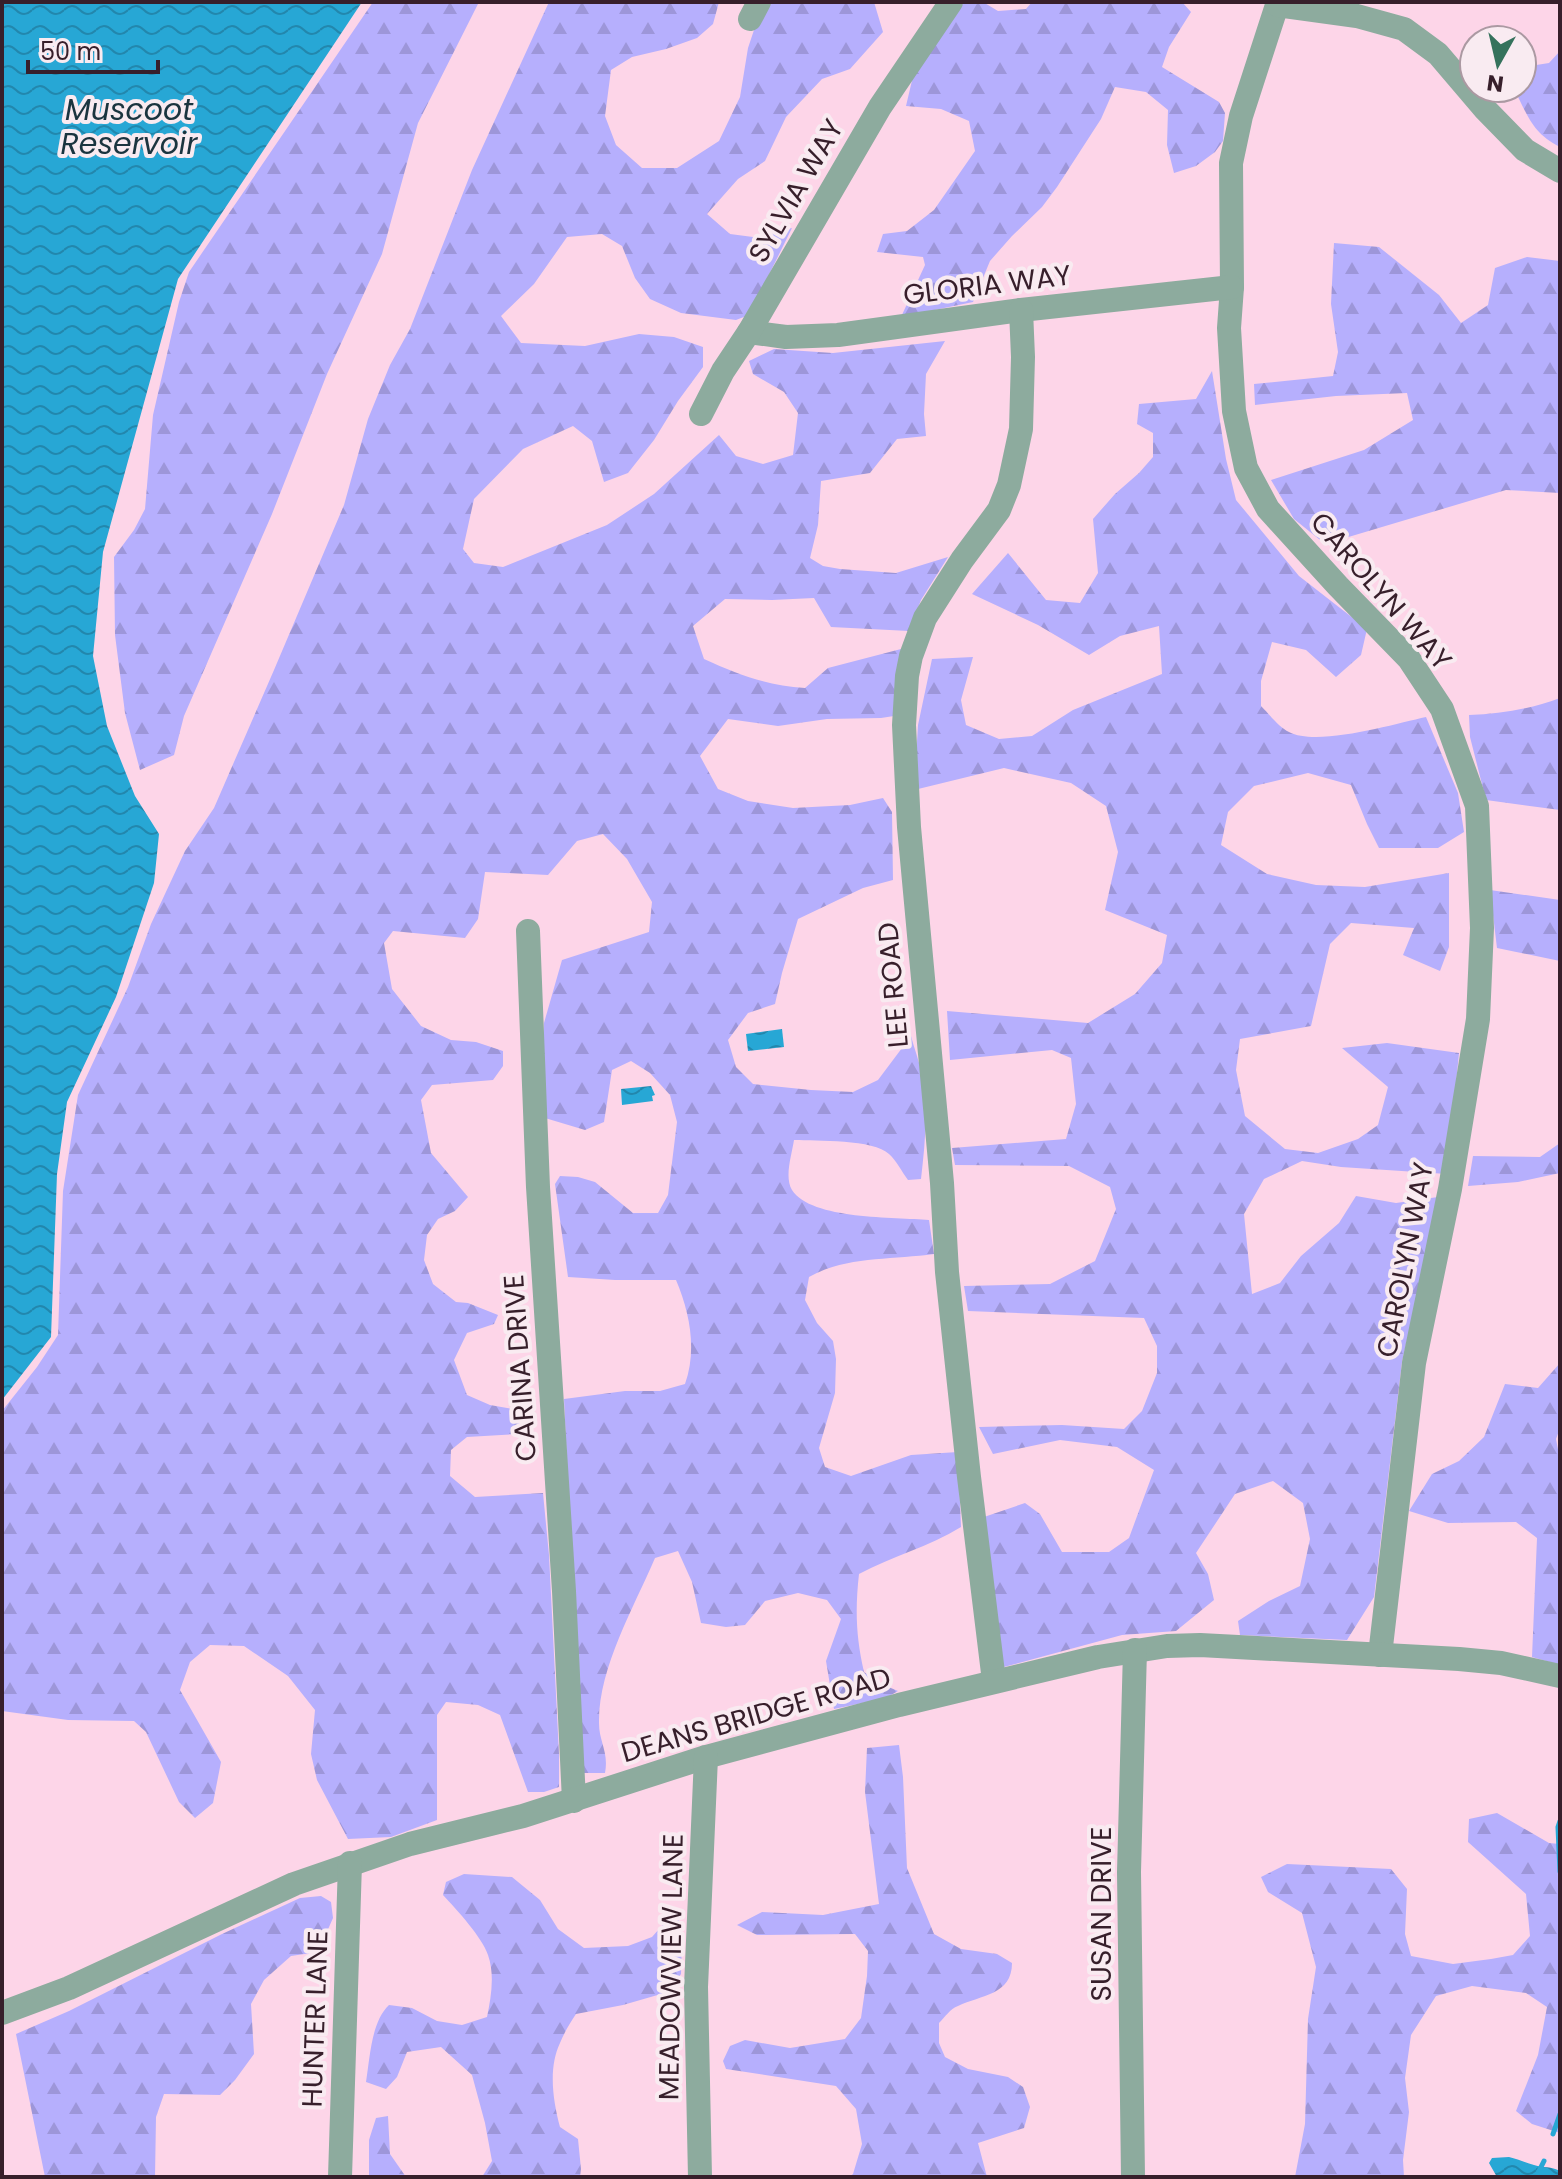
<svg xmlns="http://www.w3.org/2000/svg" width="1562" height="2179" viewBox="0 0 1562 2179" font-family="Poppins,sans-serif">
  <defs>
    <pattern id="forest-firs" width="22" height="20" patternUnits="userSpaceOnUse" patternTransform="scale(2)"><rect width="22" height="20" fill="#b6affd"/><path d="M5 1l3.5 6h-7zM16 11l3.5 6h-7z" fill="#9d96d9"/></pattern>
    <pattern id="water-waves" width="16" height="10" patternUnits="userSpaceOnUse" patternTransform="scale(2)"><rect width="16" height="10" fill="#27a7d5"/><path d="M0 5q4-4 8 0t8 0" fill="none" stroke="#2287ad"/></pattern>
  </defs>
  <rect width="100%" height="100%" fill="#fdd5e8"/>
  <g fill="url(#forest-firs)">
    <path d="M 373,2 L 479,2 L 418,123 L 382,254 L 327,374 L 272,514 L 184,716 L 174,755 L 140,770 L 125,713 L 115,635 L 114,557 L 134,530 L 145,509 L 153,415 L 179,302 L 189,272 Z"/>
    <path d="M 549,2 L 719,2 L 713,24 L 697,38 L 666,49 L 632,57 L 611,70 L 605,116 L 616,145 L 642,168 L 677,168 L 719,141 L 740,97 L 748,48 L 759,15 L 771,2 L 874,2 L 883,32 L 850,69 L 822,79 L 786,117 L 765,161 L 738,179 L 707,214 L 730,234 L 753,237 L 792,228 L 749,315 L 736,320 L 681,313 L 650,299 L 635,278 L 622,246 L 602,234 L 567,237 L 534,284 L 501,316 L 521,343 L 585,346 L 639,334 L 674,337 L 703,347 L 703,367 L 678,401 L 654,440 L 628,473 L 604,482 L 592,441 L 573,426 L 523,449 L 474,499 L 463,549 L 474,563 L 503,567 L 607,525 L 654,494 L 719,435 L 736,456 L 763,464 L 793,455 L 798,413 L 784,392 L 753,374 L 749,361 L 774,349 L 833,353 L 945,341 L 926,374 L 924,414 L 926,436 L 897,439 L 870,473 L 821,481 L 818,525 L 810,558 L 823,566 L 840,569 L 896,573 L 948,557 L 921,600 L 909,631 L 831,627 L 814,598 L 772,600 L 725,599 L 693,626 L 704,659 C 739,675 766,685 805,688 L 828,668 L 901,649 L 894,716 L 881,718 L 827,719 L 778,726 L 728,719 L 700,756 L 718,789 L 748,801 L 793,808 L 850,805 L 883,798 L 892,812 L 893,880 L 863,888 L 798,919 L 782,973 L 775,1004 L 748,1013 L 728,1040 L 736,1067 L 753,1084 L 811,1090 L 853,1092 L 878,1080 L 911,1036 C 914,1048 919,1060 921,1072 C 929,1107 925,1144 921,1179 L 908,1180 C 902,1172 896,1160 889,1154 C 874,1139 816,1141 794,1140 C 792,1154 784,1177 792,1190 C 811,1220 896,1217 929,1220 L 934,1254 C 892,1260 846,1256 809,1277 L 805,1300 L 817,1323 L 833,1341 L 836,1359 L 835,1393 L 819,1448 L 825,1467 L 851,1476 L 911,1455 L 958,1452 L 961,1527 C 929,1547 892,1556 859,1574 C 855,1610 856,1637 864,1672 L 879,1683 L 898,1691 L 886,1698 L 834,1709 L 826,1661 L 841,1619 L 827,1600 L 798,1593 L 765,1601 L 745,1625 L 726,1627 L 701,1623 L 692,1582 L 678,1551 L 655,1558 C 634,1607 598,1669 599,1723 C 599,1742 609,1752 605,1773 L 578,1773 L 573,1594 L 564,1399 L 625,1391 L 660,1391 L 685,1384 C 697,1350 690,1313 676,1280 L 615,1280 L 568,1277 L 555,1184 L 560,1176 L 578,1177 L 595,1182 L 633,1213 L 658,1213 L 668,1195 L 677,1122 L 670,1095 L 650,1073 L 631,1061 L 612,1070 L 604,1122 L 585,1130 L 545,1118 L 542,1090 L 544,1023 L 562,960 L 649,932 L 652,902 L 627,859 L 603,834 L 577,841 L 548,875 L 485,872 L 478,919 L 465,938 L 393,931 L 384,943 L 392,989 L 421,1026 L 451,1040 L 476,1042 L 503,1051 L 503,1066 L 493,1080 L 432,1085 L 421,1100 L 431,1153 L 468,1197 L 455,1211 L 438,1219 L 427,1235 L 424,1260 L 433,1284 L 456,1302 L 468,1303 L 498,1315 L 494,1324 L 467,1333 L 454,1360 L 467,1395 L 490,1405 L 524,1411 L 531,1420 L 517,1434 L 467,1437 L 451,1450 L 450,1476 L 475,1497 L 543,1493 L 549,1555 L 559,1754 L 559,1787 L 544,1792 L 528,1792 L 500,1715 L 478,1705 L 446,1702 L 437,1715 L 437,1820 L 391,1837 L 348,1839 L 317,1780 L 311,1754 L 315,1710 L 288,1676 L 244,1646 L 210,1645 L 190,1662 L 180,1690 L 221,1762 L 213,1803 L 195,1818 L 179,1802 L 146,1732 L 134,1721 L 68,1720 L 2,1711 L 2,1411 L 37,1367 L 58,1335 L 63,1191 L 78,1095 L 128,987 L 151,924 L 185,851 L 214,808 L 274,670 L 344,505 L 368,419 L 390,365 L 410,329 L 472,170 Z"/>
    <path d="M 964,2 L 983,2 L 998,11 L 1026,9 L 1032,2 L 1182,2 L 1191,12 L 1169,47 L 1162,67 L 1219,102 L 1225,113 L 1223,141 L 1215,152 L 1196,166 L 1174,173 L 1167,145 L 1168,110 L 1146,92 L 1115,87 L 1101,119 L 1057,187 L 1042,207 L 1012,236 L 990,261 L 973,302 L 901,317 L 925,265 L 923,257 L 877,252 L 883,234 L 907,231 L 934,210 L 975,151 L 969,121 L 941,109 L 906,106 L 914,72 Z"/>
    <path d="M 1560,51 L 1560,147 C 1535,134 1530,121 1518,97 L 1530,66 L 1549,63 Z"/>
    <path d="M 1334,243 L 1379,247 L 1439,295 L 1461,323 L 1488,305 L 1495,268 L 1527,257 L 1560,261 L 1560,493 L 1506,490 L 1325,544 L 1294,519 L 1271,480 L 1364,450 L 1413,420 L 1407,393 L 1336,396 L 1255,405 L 1254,384 L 1333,376 L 1338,352 L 1331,304 Z"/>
    <path d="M 1212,371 L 1226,459 L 1236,500 L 1299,576 L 1367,629 L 1361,655 L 1336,677 L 1306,650 L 1272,642 L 1261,681 L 1261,706 C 1269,714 1279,727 1289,732 C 1317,747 1394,724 1426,717 L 1458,793 L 1464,832 L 1438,848 L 1379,848 L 1367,824 L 1351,785 L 1308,773 L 1254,786 L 1228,812 L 1221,845 L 1267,874 L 1316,885 L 1365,887 L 1449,873 L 1449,947 L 1440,971 L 1403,955 L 1414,928 L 1351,923 L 1330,944 L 1311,1026 L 1240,1039 L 1236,1070 L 1245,1116 L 1285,1149 L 1318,1153 L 1358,1139 L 1378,1125 L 1388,1087 L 1342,1048 L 1387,1043 L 1459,1053 L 1447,1174 L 1341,1167 L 1302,1161 L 1264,1179 L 1244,1214 L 1252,1294 L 1280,1283 L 1301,1256 L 1339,1223 L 1356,1196 L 1396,1203 L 1445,1196 L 1423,1270 L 1402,1362 L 1374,1597 L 1347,1640 L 1240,1635 L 1238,1621 L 1269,1601 L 1300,1586 L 1310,1539 L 1303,1503 L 1273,1481 L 1235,1494 L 1196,1553 L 1208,1574 L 1214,1600 L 1176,1631 L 1122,1635 L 1000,1668 L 984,1517 L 1025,1503 L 1040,1514 L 1062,1552 L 1109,1552 L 1129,1538 L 1154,1470 L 1117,1447 L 1060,1440 L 993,1454 L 979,1427 L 1062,1425 L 1124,1429 L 1142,1411 L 1157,1373 L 1157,1346 L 1144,1318 L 968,1311 L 964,1286 L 1050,1284 L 1095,1261 L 1116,1209 L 1110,1187 L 1069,1166 L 955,1165 L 952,1148 L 1066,1139 L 1076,1104 L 1071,1058 L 1052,1050 L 950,1060 L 947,1011 L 1088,1023 L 1135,994 L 1162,963 L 1167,935 L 1105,910 L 1118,852 L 1106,806 L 1071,783 L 1004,768 L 914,790 L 918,725 L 932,659 L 973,657 L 961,700 L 966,725 L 999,739 L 1032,736 L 1073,710 L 1162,674 L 1159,626 L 1120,636 L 1089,655 L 1038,625 L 972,594 L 1008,553 L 1046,600 L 1080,603 L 1098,573 L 1093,519 L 1115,494 L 1139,473 L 1153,457 L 1153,433 L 1137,424 L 1139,404 L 1196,399 Z"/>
    <path d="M 1560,698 L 1560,810 L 1486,800 L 1470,737 L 1469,715 C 1501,714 1530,709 1560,698 Z"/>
    <path d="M 1490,890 L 1560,900 L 1560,961 L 1497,948 Z"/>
    <path d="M 1560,1143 L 1560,1173 L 1518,1182 L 1468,1186 L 1473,1156 L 1540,1157 Z"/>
    <path d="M 1560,1363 L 1560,1428 L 1556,1439 L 1560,1460 L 1560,1665 L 1532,1657 L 1537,1538 L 1516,1522 L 1448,1523 L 1409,1511 L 1432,1474 L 1459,1461 L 1484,1437 L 1505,1384 L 1538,1388 Z"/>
    <path d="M 899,1745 L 903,1777 L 907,1868 L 934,1934 L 961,1949 L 997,1954 L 1012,1963 C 1012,1995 981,1995 958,2006 C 950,2009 945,2017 939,2023 L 939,2043 L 945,2057 L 968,2069 L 1008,2077 L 1023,2087 L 1030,2107 L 1024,2128 L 978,2143 L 987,2177 L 849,2177 L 853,2174 L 862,2144 L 856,2109 L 836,2086 L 726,2069 L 723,2061 L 730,2046 L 745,2040 L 790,2048 L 845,2039 L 861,2018 L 867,1976 L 868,1951 L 855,1934 L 757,1935 L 737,1925 L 762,1912 L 823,1915 L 879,1904 L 865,1792 L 867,1748 Z"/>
    <path d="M 1497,1813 L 1549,1843 L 1560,1844 L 1560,2133 L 1532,2124 L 1516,2111 L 1538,2055 L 1547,2007 L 1526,1993 L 1472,1986 L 1436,1996 L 1411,2035 L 1405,2078 L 1409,2112 L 1403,2160 L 1404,2177 L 1295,2177 L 1305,2124 L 1308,2019 L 1316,1967 L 1302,1913 L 1268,1892 L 1261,1877 L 1287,1864 L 1391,1869 L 1407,1889 L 1405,1934 L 1411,1956 L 1453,1964 L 1491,1959 L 1513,1955 L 1530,1936 L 1526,1894 L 1468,1842 L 1469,1819 Z"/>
    <path d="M 464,1874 L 512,1877 L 540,1900 L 558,1929 L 584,1948 L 628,1946 L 652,1937 L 667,1920 L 678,1915 L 682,1938 L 681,1974 L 668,1992 L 623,2005 L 576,2014 C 570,2023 564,2033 560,2043 C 548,2068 553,2101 560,2127 L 578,2139 L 581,2169 L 580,2177 L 482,2177 L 492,2161 L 485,2123 L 472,2075 L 441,2047 L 407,2052 L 397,2077 L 386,2089 L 366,2082 C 370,2058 371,2022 389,2005 L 412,2008 L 437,2021 L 462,2025 L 487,2017 C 491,1998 495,1975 488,1955 C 482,1937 457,1910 443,1895 L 446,1882 Z"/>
    <path d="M 321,1896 L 331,1902 L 333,1918 L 318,1952 L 291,1956 L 264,1980 L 251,2004 L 254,2054 L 235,2080 L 220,2095 L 164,2094 L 156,2117 L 155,2177 L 45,2177 L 16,2034 L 69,2011 L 222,1934 L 300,1898 Z"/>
    <path d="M 388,2116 L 390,2154 L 406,2177 L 369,2177 L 369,2140 L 376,2118 Z"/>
  </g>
  <g fill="url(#water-waves)">
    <path d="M 2,2 L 362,2 L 178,279 L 103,552 L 93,656 L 107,726 L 135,796 L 159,834 L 154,883 L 116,997 L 67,1102 L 57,1174 L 51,1337 L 2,1400 Z"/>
    <path d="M 782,1029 L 784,1047 L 748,1051 L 746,1034 Z"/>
    <path d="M 651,1086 L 655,1095 L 652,1096 L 653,1101 L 622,1105 L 621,1089 Z"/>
    <path d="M 1509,2157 C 1518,2159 1526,2163 1534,2165 C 1544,2168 1551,2166 1560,2171 L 1560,2177 L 1497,2177 L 1489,2163 L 1492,2158 Z"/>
  </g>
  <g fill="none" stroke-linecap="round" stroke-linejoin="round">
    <g stroke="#27a7d5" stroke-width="5">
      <path d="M 1560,1821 L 1558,1827 L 1560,1872"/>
      <path d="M 1553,2134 L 1560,2114"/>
      <path d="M 1536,2177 L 1544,2161"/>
    </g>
    <g stroke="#8dab9e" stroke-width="24">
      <path d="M 1278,2 L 1241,116 L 1231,163 L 1232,287 L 1229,328 L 1234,411 L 1246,468 L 1268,509 L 1338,586 L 1409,659 L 1442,709 L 1477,806 L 1482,928 L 1478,1019 L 1450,1189 L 1414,1363 L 1380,1655"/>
      <path d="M 1277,5 L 1357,16 L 1404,29 L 1438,54 L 1484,108 L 1525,150 L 1560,171"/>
      <path d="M 750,19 L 759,2"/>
      <path d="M 749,332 L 786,337 L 838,335 L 1021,310 L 1232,287"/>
      <path d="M 701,414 L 723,371 L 749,332 L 880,107 L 951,2"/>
      <path d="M 528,931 L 538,1187 L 564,1591 L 574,1801"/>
      <path d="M 994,1681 L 969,1477 L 947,1272 L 942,1183 L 909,827 L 904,725 L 907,676 L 911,656 L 925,618 L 962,560 L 999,510 L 1009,485 L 1021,429 L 1023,357 L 1021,310"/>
      <path d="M 2,2013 L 69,1988 L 294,1884 L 410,1844 L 523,1816 L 706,1757 L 899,1705 L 1098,1657 L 1167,1646 L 1200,1645 L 1459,1659 L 1501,1663 L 1560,1676"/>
      <path d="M 340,2177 L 350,1863"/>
      <path d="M 700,2177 L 696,1987 L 706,1757"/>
      <path d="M 1133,2177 L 1129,1872 L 1135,1650"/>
    </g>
  </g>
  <g text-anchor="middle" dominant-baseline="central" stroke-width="8" stroke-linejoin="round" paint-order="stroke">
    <g font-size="28" fill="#371f2b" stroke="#f9ebf1">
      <text transform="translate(796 191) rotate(-60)">SYLVIA WAY</text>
      <text transform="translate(987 285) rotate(-7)">GLORIA WAY</text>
      <text transform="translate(1381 591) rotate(49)">CAROLYN WAY</text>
      <text transform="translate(893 985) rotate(-95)">LEE ROAD</text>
      <text transform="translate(1405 1260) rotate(-79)">CAROLYN WAY</text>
      <text transform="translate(520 1368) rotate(-94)">CARINA DRIVE</text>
      <text transform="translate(756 1715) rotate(-16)">DEANS BRIDGE ROAD</text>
      <text transform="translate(1101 1914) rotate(-90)">SUSAN DRIVE</text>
      <text transform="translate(671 1967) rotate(-89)">MEADOWVIEW LANE</text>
      <text transform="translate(315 2019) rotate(-88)">HUNTER LANE</text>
    </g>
    <g font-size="30" font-style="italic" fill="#1b343f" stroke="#f9ebf1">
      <text x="129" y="109">Muscoot<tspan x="129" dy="34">Reservoir</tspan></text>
    </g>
  </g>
  <rect width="1562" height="2179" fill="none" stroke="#371f2b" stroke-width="8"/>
  <g transform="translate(1498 64) rotate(188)"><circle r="38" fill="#f9ebf1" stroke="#ab99a2" stroke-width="2"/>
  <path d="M0-6L14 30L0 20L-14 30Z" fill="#35725c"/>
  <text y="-12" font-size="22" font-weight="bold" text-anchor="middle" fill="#371f2b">N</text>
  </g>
  <path d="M28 60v12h130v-12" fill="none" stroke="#371f2b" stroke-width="4"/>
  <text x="40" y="60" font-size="24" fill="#371f2b" stroke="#f9ebf1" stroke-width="6" paint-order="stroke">50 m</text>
</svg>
